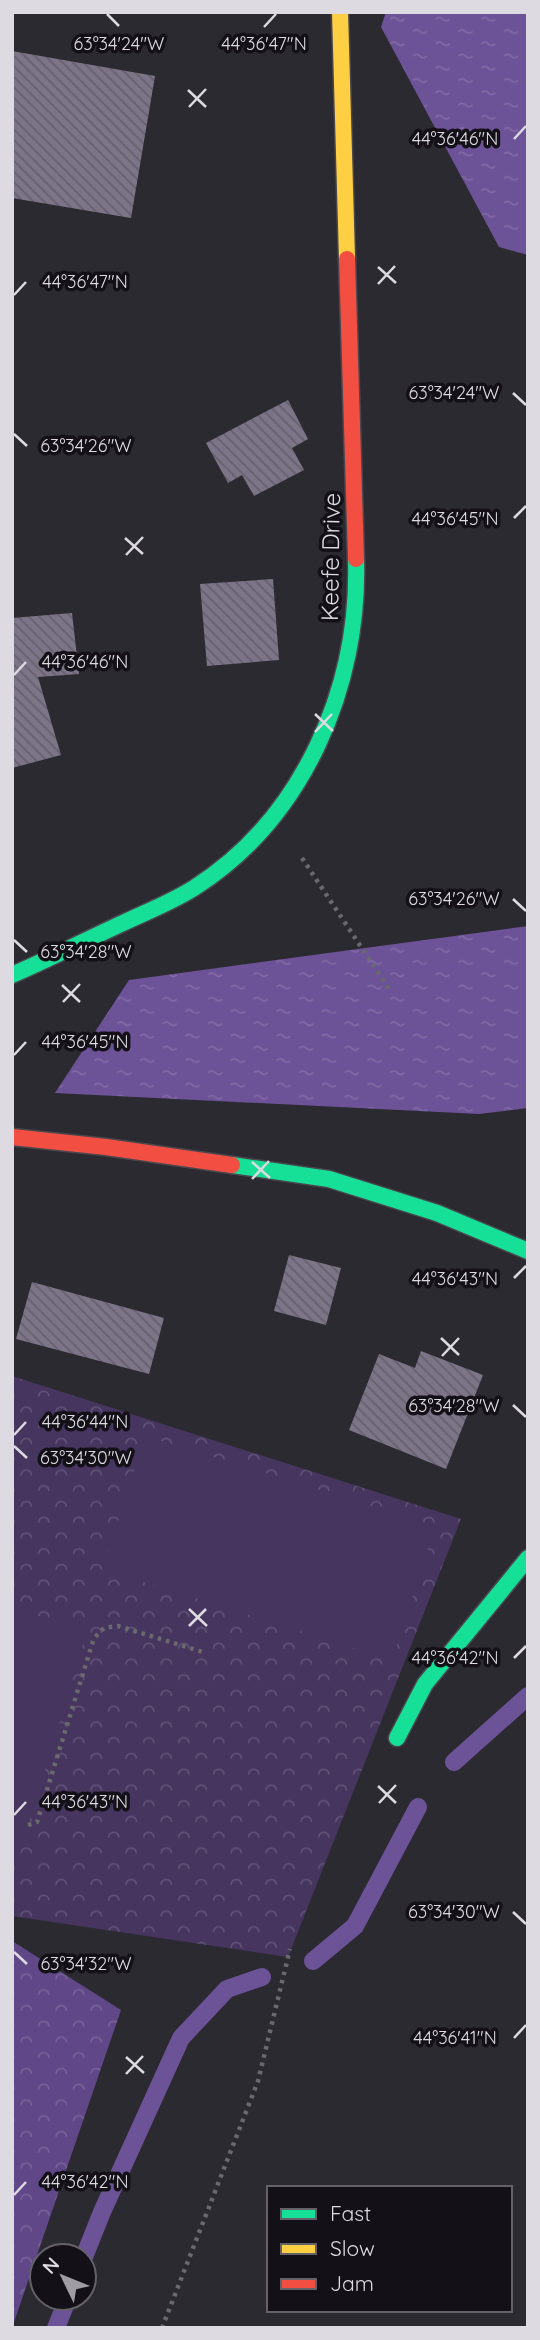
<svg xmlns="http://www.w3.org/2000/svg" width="540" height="2340" viewBox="0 0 540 2340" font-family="Quicksand,sans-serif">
  <defs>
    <pattern id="forest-crowns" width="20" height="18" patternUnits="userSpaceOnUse" patternTransform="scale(1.75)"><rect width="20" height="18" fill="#604788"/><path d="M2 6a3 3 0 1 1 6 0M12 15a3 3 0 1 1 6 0" fill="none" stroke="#766198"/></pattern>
    <pattern id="park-crowns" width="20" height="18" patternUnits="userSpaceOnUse" patternTransform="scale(1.75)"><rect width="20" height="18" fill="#45355f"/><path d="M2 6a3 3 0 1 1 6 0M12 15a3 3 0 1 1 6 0" fill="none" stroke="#5f5276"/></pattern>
    <pattern id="water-ripples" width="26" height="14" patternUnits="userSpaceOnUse" patternTransform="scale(1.75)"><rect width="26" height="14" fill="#6c5297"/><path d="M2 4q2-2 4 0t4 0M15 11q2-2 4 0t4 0" fill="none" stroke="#816aa5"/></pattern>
    <pattern id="building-back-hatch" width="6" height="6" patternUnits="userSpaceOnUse" patternTransform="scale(1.75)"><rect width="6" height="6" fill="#7c7588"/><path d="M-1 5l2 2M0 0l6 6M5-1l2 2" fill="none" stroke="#65606d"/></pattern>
  </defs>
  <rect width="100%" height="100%" fill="#2c2a31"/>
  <path fill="url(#forest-crowns)" d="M 12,1941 L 121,2010 L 12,2328 Z"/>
  <path fill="url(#park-crowns)" d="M 12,1376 L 461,1519 L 288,1957 L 12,1916 Z"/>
  <g fill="#45355f">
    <path d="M 145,1436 L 435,1526 L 392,1660 L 103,1569 Z"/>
    <path d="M 12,1608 L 87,1631 L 19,1855 L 12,1853 Z"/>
  </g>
  <g fill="url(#water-ripples)">
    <path d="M 386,12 L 528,12 L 528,255 L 499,247 L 381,27 Z"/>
    <path d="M 528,926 L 528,1108 L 479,1114 L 55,1093 L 129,980 Z"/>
  </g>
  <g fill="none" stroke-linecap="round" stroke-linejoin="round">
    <g stroke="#6c5297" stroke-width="18">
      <path d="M 454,1762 L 528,1696"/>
      <path d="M 313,1961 L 355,1926 L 418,1807"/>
      <path d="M 84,2257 L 102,2212 L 181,2038 L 227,1989 L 262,1977"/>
      <path d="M 56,2328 L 68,2298"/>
    </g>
  </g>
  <g fill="url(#building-back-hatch)">
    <path d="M 12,51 L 155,76 L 131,218 L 12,198 Z"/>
    <path d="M 288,400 L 308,439 L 292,448 L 304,470 L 254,496 L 242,475 L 228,483 L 206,443 Z"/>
    <path d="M 273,579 L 279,660 L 207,666 L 200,584 Z"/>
    <path d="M 72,613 L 79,674 L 38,677 L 61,755 L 12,768 L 12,618 Z"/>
    <path d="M 289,1255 L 341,1268 L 326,1325 L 274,1311 Z"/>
    <path d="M 32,1282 L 164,1318 L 149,1374 L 16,1339 Z"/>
    <path d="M 421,1351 L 483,1375 L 446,1469 L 349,1430 L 379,1354 L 415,1368 Z"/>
  </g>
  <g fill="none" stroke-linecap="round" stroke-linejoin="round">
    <g stroke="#49474d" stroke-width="19">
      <g id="fast">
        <path d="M 12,975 C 49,959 86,940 123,923 C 146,912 172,902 194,888 C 304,818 360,686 356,559"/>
        <path d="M 232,1165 L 329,1179 L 437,1213 L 528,1251"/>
        <path d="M 397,1738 L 425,1684 L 528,1558"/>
      </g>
    </g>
    <g stroke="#49474d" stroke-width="19">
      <path id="slow" d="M 340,12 L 347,259"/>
    </g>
    <g stroke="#49474d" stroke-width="19">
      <g id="jam">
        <path d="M 347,259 L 356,559"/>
        <path d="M 12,1137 L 106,1147 L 232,1165"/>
      </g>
    </g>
    <g stroke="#6a696d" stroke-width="4.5" stroke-dasharray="3.5 5" stroke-linecap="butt">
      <path d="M 302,858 L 391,992"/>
      <path d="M 28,1825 L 37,1822 L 94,1638 L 104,1628 L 118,1626 L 206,1653"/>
      <path d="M 162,2328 L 258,2081 L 290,1949"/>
    </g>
    <use href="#fast" stroke="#16e098" stroke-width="16"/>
    <use href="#slow" stroke="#ffcf43" stroke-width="16"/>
    <use href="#jam" stroke="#f24e42" stroke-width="16"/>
  </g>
  <path fill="none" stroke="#dddae2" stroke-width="2.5" d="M 107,14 L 119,26M 264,27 L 276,14M 188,90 L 206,107M 189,107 L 206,89M 514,139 L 526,126M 378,267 L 396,283M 378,284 L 395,266M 14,295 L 26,282M 513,393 L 526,405M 14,434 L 27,446M 514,518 L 526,506M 125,538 L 143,554M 126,555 L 143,537M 14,675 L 26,662M 315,714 L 333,731M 315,732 L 332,714M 513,899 L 526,911M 14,940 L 27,952M 62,985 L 80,1002M 63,1002 L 80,984M 14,1055 L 26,1042M 252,1162 L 270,1178M 252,1179 L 269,1161M 514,1278 L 526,1266M 441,1338 L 459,1355M 442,1356 L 459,1338M 513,1405 L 526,1417M 14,1435 L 26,1422M 14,1446 L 27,1458M 189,1609 L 207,1626M 189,1626 L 206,1609M 514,1658 L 526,1646M 378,1786 L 396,1803M 379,1803 L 396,1785M 14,1815 L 26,1802M 513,1912 L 526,1924M 14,1952 L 27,1964M 514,2038 L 526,2025M 126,2057 L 144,2073M 126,2074 L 143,2056M 14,2195 L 26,2182"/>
  <g text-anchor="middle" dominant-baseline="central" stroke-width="7" stroke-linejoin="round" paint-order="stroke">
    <g font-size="24" fill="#dddae2" stroke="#131117">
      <text transform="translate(330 557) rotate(-89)">Keefe Drive</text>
    </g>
  </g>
  <g font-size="18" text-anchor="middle" fill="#dddae2" stroke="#131117" stroke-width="7" stroke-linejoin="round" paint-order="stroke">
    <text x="119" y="50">63°34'24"W</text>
    <text x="264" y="50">44°36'47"N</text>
    <text x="455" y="145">44°36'46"N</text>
    <text x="85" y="288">44°36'47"N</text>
    <text x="454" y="399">63°34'24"W</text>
    <text x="86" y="452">63°34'26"W</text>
    <text x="455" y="525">44°36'45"N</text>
    <text x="85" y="668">44°36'46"N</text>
    <text x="454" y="905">63°34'26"W</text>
    <text x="86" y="958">63°34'28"W</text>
    <text x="85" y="1048">44°36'45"N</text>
    <text x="455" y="1285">44°36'43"N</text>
    <text x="454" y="1412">63°34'28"W</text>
    <text x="85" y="1428">44°36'44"N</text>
    <text x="86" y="1464">63°34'30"W</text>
    <text x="455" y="1664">44°36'42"N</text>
    <text x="85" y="1808">44°36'43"N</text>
    <text x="454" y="1918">63°34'30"W</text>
    <text x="86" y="1970">63°34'32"W</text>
    <text x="455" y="2044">44°36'41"N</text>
    <text x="85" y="2188">44°36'42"N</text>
  </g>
  <rect width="540" height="2340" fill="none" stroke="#dddae2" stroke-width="28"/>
  <rect x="267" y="2186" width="245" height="126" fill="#131117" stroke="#646168" stroke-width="2"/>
  <rect x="281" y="2209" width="35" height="10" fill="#16e098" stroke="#646168" stroke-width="2"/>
  <text x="330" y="2221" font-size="21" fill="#dddae2">Fast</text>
  <rect x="281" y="2244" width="35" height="10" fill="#ffcf43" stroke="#646168" stroke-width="2"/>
  <text x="330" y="2256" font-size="21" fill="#dddae2">Slow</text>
  <rect x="281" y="2279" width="35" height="10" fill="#f24e42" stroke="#646168" stroke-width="2"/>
  <text x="330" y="2291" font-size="21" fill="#dddae2">Jam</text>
  <g transform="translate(63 2277) rotate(313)"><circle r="33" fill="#131117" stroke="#646168" stroke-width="2"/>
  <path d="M0-5L12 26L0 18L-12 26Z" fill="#9f9ca4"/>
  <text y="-10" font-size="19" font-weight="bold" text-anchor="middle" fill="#dddae2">N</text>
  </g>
</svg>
